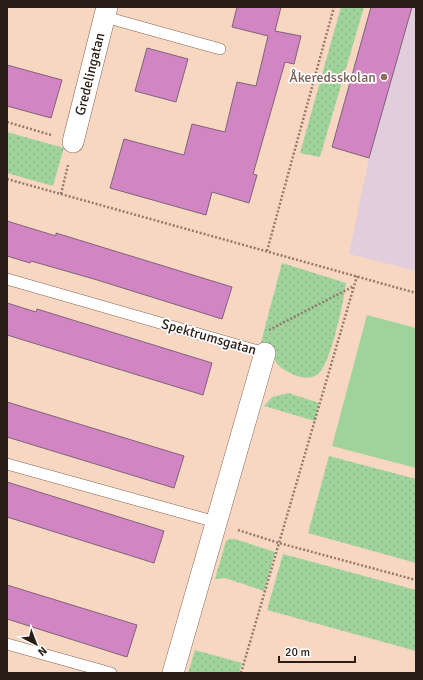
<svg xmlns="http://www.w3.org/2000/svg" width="423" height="680" viewBox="0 0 423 680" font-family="Signika,sans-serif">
  <defs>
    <pattern id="grass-dots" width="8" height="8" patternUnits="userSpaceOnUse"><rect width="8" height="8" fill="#a0d39b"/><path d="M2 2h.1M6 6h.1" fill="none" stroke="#8ab585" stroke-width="1.8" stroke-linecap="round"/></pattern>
  </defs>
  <rect width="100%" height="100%" fill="#f8d7c2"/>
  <path fill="#e2cddc" d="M 371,7 L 416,7 L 416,271 L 349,254 L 369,158 L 332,147 Z"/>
  <g fill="url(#grass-dots)">
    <path d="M 341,7 L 364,7 L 320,157 L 300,153 Z"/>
    <path d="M 7,132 L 64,148 L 53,186 L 7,173 Z"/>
    <path d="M 282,263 L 346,283 C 344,300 331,364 318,374 C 310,380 301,378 292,374 C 280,368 274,364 272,350 L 260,346 Z"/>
    <path d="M 288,393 L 319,403 L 315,421 L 264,406 L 272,397 Z"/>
    <path d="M 329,456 L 416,479 L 416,563 L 308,533 Z"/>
    <path d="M 229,539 L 235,539 L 275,552 L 264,591 L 225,578 L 215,579 L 226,541 Z"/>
    <path d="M 283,554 L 416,590 L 416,651 L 267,610 Z"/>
    <path d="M 195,650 L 242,663 L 239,673 L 188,673 Z"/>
  </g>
  <path fill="#a0d39b" d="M 367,315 L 416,328 L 416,468 L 332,446 Z"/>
  <g fill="#d285c3" stroke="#7e6378">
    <path d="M 237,7 L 281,7 L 275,31 L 301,36 L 294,64 L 285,62 L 253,174 L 257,175 L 249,203 L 212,192 L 206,215 L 110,188 L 124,139 L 184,155 L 192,124 L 225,132 L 237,82 L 256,86 L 268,36 L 232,27 Z"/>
    <path d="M 371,7 L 412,7 L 369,158 L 332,147 Z"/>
    <path d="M 147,48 L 188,59 L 176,102 L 135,91 Z"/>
    <path d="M 7,65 L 62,80 L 51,118 L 7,106 Z"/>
    <path d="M 7,221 L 56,236 L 56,233 L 232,287 L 222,319 L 94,279 L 31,261 L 30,263 L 7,256 Z"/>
    <path d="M 7,303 L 36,312 L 37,309 L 212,363 L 203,395 L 7,335 Z"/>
    <path d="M 7,402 L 184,456 L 174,488 L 7,437 Z"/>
    <path d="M 7,482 L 164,531 L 154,563 L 7,517 Z"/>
    <path d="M 7,585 L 137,625 L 127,657 L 7,619 Z"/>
  </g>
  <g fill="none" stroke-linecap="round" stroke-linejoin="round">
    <g stroke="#836654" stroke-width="12">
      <g id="lane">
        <path d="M 105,17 L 220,49"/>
        <path d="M 7,279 L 265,353"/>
        <path d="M 7,464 L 216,522"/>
        <path d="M 7,644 L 111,673"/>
      </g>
    </g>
    <g stroke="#836654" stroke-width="22">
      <g id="street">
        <path d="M 73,142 L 107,7"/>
        <path d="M 173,673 L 265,353"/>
      </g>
    </g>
    <g stroke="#927b6d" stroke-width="2.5" stroke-dasharray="2 2" stroke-linecap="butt">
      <path d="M 7,122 L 51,135"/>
      <path d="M 7,179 L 416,293"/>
      <path d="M 61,194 L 68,165"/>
      <path d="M 267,251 L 334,7"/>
      <path d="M 269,330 L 354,286"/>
      <path d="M 238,530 L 279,543 L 416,580"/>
      <path d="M 241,673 L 357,276"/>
    </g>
    <use href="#lane" stroke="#fff" stroke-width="11"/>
    <use href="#street" stroke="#fff" stroke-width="21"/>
  </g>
  <circle fill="#8d6e63" stroke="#fff" stroke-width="1.5" cx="384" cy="77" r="4"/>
  <g text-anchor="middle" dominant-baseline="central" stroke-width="3.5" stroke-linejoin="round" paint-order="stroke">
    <g font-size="14" fill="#291d16" stroke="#fff">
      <text transform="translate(90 74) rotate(-76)">Gredelingatan</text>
      <text transform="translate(209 337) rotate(16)">Spektrumsgatan</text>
    </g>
    <g font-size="14" fill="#785e54" stroke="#fff" text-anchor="end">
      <text x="376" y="77">Åkeredsskolan</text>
    </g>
  </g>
  <rect width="423" height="680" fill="none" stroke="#291d16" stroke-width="16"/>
  <g transform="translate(36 644) rotate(138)" stroke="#ffffff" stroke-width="3" paint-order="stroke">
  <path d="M0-3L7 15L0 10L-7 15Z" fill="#291d16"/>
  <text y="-6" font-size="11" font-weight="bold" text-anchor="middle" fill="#291d16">N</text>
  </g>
  <path d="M279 656v6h76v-6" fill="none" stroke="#291d16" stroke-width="2"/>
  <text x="285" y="656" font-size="12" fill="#291d16" stroke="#ffffff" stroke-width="3" paint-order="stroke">20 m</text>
</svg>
